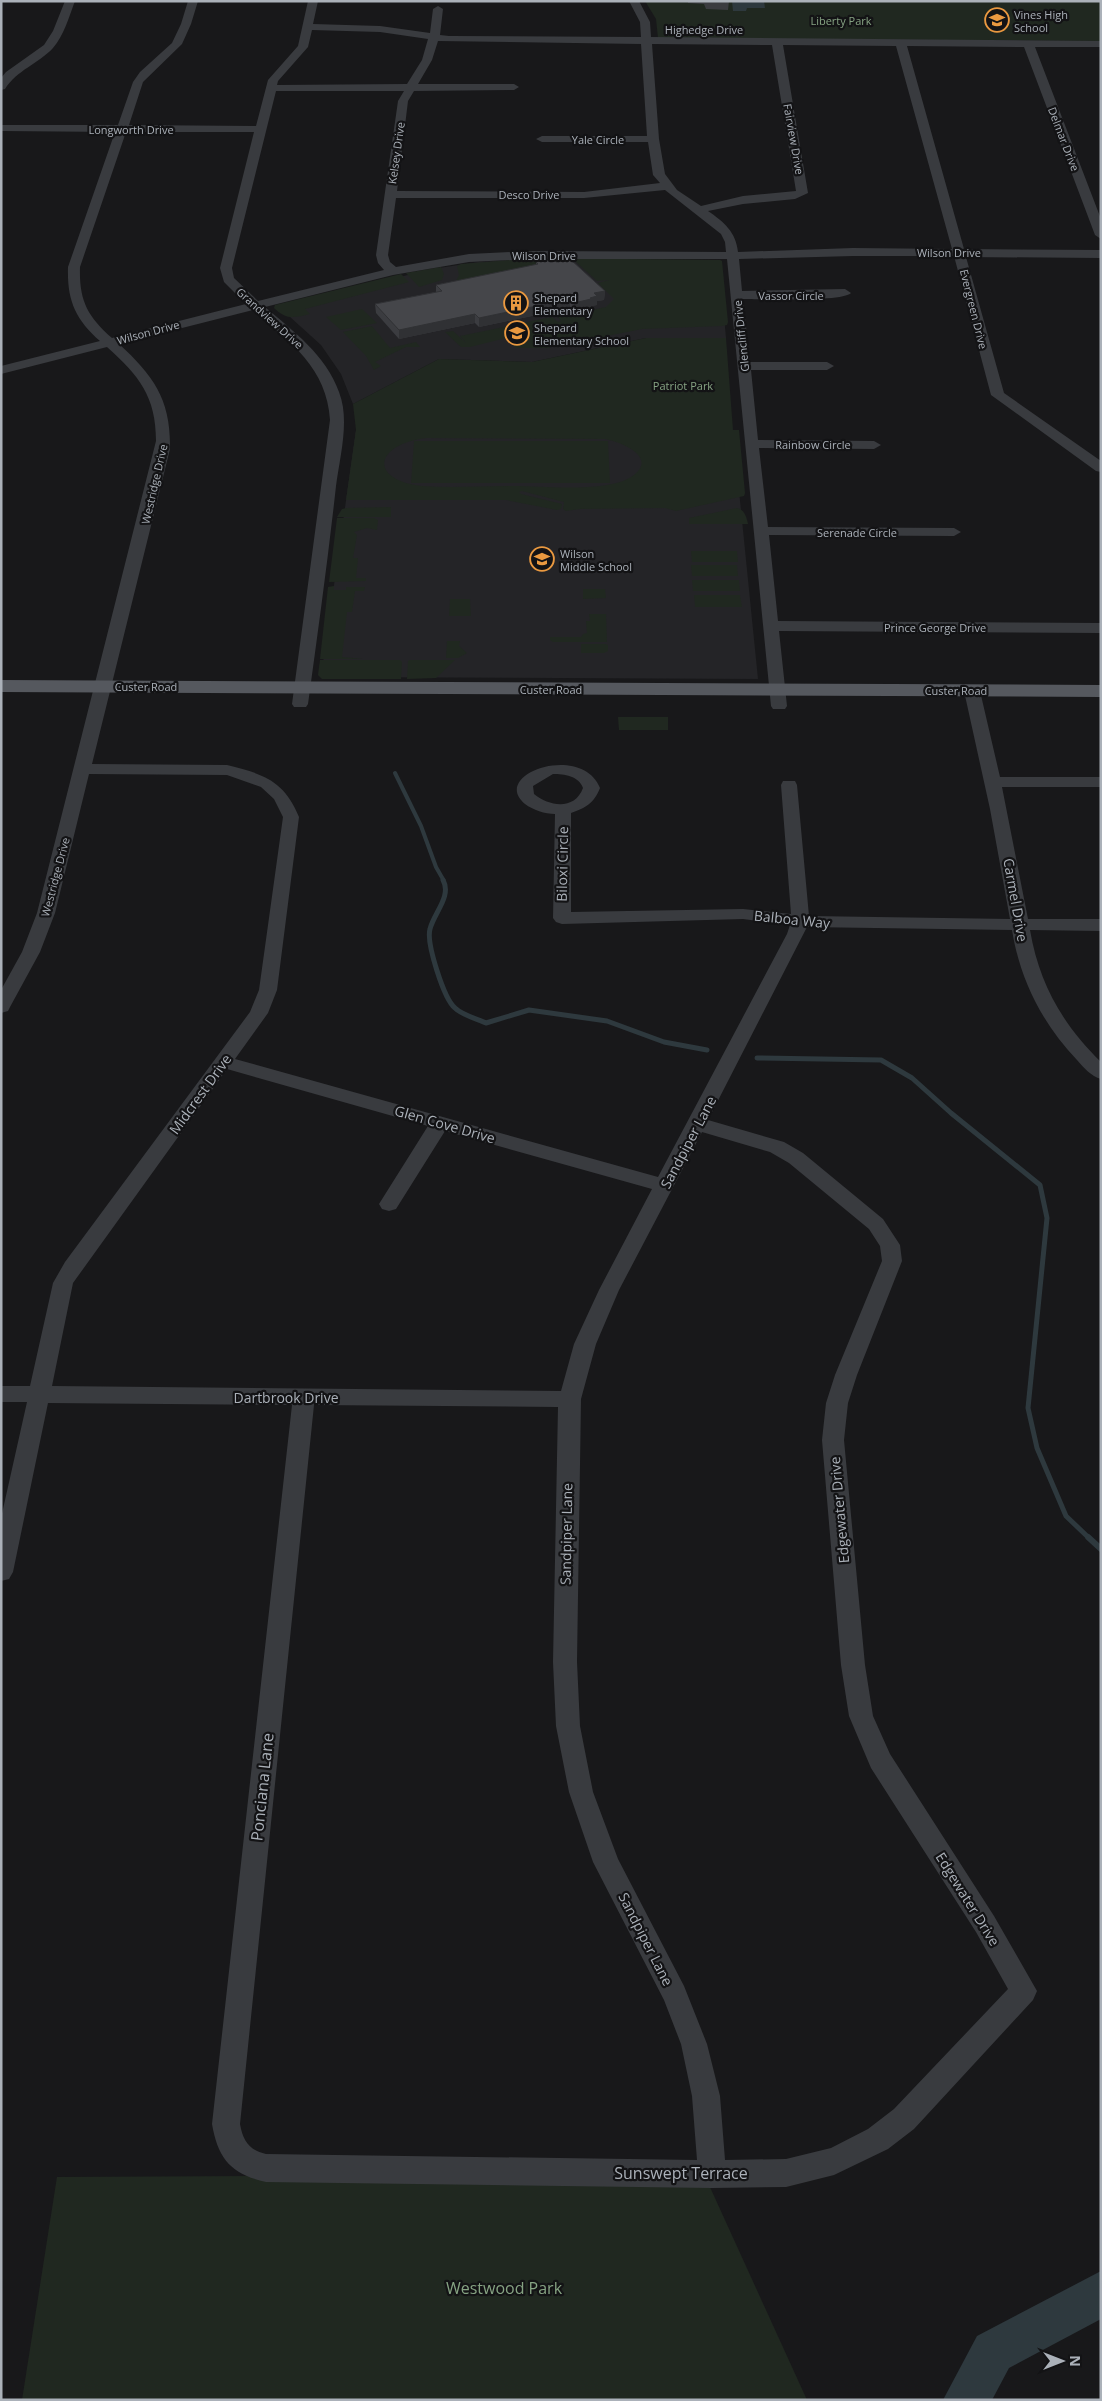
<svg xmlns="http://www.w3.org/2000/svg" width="1102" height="2401" viewBox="0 0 1102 2401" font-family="'Open Sans',sans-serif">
  <rect width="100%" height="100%" fill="#18181a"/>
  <g fill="#242427">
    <path d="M 521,260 L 719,261 L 726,338 L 646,338 L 532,362 L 439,359 L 353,404 L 341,374 L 321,345 L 279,307 L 432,269 L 479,262 Z"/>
    <path d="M 356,430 L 733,431 L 758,679 L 321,677 Z"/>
  </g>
  <g fill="#202820" fill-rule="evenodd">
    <path d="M 645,1 L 1101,1 L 1101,41 L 658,38 L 656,19 Z"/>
    <path d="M 533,258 L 538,264 L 536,265 L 456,281 L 459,275 L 457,266 L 461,264 Z"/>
    <path d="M 535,258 L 720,260 L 722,261 L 728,322 L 727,325 L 722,326 L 642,329 L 547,348 L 516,348 L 506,338 L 470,347 L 461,347 L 445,332 L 453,331 L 466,343 L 460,336 L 552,317 L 558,322 L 561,321 L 558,317 L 606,307 L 614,299 L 598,283 L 609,280 L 597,281 L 575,261 L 547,266 Z"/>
    <path d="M 441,267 L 444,274 L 442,280 L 419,287 L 406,273 Z"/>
    <path d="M 401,274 L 409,282 L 305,309 L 310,314 C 294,318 286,320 274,308 L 275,305 Z"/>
    <path d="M 362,309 L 377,323 L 341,330 L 326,317 Z"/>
    <path d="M 372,326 L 390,348 L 416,342 L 420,347 L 406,347 L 375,362 L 381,366 L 374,370 L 366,356 L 343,332 Z"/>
    <path d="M 646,338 L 726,338 L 733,430 L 739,430 L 745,493 L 744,496 L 676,511 L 665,508 L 580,509 L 566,511 L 563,509 L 564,502 L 522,491 L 519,492 L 521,494 L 562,504 L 561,509 L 557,510 L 506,500 L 346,500 L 356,430 L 353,404 L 439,359 L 532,362 ZM 427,438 L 605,439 C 622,442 660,458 631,477 C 606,493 543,486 513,486 C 482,486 452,488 421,486 C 365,478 378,443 427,438 Z"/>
    <path d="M 414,441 L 608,441 L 610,483 L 411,483 Z"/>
    <path d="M 391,507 L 391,517 L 337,517 L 342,509 L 347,508 Z"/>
    <path d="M 737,508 C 744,510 746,515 748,524 L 689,524 L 689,518 Z"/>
    <path d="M 337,518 L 374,518 L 378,520 L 377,530 L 367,528 L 354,532 L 357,535 L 353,558 L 358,558 L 356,578 L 366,578 L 366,581 L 329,582 Z"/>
    <path d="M 691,551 L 737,551 L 738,562 L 692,562 Z"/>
    <path d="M 691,565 L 737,565 L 738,576 L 692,576 Z"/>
    <path d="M 692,580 L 739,580 L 740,591 L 693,591 Z"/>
    <path d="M 334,586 L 334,590 L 346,590 L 346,587 L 365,587 L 364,591 L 355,591 L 352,612 L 347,612 L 342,657 L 363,659 L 320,659 L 328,587 Z"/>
    <path d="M 583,589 L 605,589 L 606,598 L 583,599 Z"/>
    <path d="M 694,595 L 740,595 L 742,607 L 695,607 Z"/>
    <path d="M 450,599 L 470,599 L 471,616 L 449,616 Z"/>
    <path d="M 589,614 L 606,614 L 607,642 L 553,642 L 550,640 L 550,637 L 581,637 L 583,634 L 587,633 L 586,621 L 590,621 Z"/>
    <path d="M 447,641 L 460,641 L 459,646 L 467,653 L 458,658 L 446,658 Z"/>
    <path d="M 581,644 L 605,644 L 608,645 L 608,651 L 604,653 L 581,653 Z"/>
    <path d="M 320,660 L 400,660 L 402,662 L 401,679 L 322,679 L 318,675 Z"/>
    <path d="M 410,660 L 455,660 L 436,678 L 407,679 L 408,661 Z"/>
    <path d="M 618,717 L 668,717 L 668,730 L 619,730 Z"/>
    <path d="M 704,2174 L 807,2400 L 22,2400 L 57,2177 Z"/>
  </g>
  <path fill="#2e393e" d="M 732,1 L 764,1 L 765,8 L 747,8 L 746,11 L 733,11 Z"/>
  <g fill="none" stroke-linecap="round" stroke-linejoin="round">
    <path stroke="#2e393e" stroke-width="4" d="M 395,773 L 421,826 L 436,867 L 444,881"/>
    <g stroke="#2e393e" stroke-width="5">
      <path d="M 443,880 C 452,896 434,913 430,929 C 426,943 444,999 455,1008 C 462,1015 477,1019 486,1023 L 529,1010 L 607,1021 L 664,1042 L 707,1050"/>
      <path d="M 757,1058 L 881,1060 L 912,1078 L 951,1113 L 1040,1185 L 1047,1218 L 1028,1408 L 1037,1448 L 1066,1516 L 1089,1538"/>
    </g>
    <path stroke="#2e393e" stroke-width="6" d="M 1088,1537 L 1101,1549"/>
    <path fill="#2e393e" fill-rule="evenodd" d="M 1101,2271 L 1101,2319 L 1009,2368 L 992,2400 L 943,2400 L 977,2336 Z"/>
    <g fill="#393b3f" fill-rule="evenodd">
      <path d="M 65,1 L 75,1 C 69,17 64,35 53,48 C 38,64 17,70 5,89 L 1,90 L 1,78 L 6,72 L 44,45 L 53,31 Z"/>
      <path d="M 188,1 L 198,1 L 191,24 L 182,44 L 143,82 L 129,125 L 256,126 L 268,80 L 298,46 L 308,1 L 318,1 L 313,24 L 380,26 L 430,33 L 433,9 L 438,6 L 443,9 L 440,35 L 449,36 L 641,37 L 640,22 L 629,1 L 639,1 L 650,22 L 651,37 L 1101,41 L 1101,47 L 1035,47 L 1101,219 L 1101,239 L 1095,235 L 1024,47 L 907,46 L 964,249 L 1101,250 L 1101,258 L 966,257 L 1004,393 L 1101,461 L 1101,472 L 1096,471 L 991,395 L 954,256 L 853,256 L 739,259 L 742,291 L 845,289 L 851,293 C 843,302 760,299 743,299 L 750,362 L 827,362 L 834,366 L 827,370 L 751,370 L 758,440 L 874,441 L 881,445 L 874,449 L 759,448 L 768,527 L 954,528 L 961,532 L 954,536 L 769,535 L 778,621 L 1101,623 L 1101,633 L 779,631 L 787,706 L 785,709 L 773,709 L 771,706 L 727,259 L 533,259 L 469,262 L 393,275 L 265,307 C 293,331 326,355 339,392 C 350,420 340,456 336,486 C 328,559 318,631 308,704 L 306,707 L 294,707 L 292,704 L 330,420 C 327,368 290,342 253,310 L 119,344 C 154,376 171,400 170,449 L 92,764 L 227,765 C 263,774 284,780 299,817 L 277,990 L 268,1013 L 235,1059 L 658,1177 L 787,934 L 790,925 L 743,919 L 562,924 L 556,922 L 553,918 L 555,814 C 545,814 533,810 525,804 C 489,774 582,742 600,788 C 594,803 586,808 571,813 L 571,912 L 743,909 L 791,914 L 781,785 L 783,781 L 795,781 L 797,785 L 809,916 L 1010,919 L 990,809 L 964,691 L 972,686 L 980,691 L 1000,777 L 1101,777 L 1101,787 L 1002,787 L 1028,919 L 1101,919 L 1101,931 L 1030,930 C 1039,983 1062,1024 1101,1062 L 1101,1079 C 1091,1076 1084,1068 1077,1060 C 1042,1023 1020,980 1012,930 L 807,927 L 708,1120 L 784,1142 L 803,1153 L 883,1219 L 900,1245 L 902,1261 L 857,1375 L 848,1403 L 844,1440 L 865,1665 L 873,1716 L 890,1754 L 994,1916 L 1037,1991 L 1033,2000 L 914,2129 L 888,2149 L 834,2175 L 786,2187 L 712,2188 L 266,2182 C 231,2174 218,2159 212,2124 L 292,1405 L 48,1403 L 13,1572 L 9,1579 L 1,1581 L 1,1518 L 27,1402 L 1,1402 L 1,1386 L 30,1386 L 53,1283 L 65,1262 L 250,1012 L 259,990 L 283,817 L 274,799 L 261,787 L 227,775 L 89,774 L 55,913 L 40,952 L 10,1007 L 8,1011 L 1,1013 L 1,990 L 22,952 L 37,913 L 156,441 C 156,396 139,376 107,347 L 1,374 L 1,366 L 100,341 C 75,319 67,300 68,267 L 115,132 L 1,131 L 1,125 L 118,125 L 133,82 L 140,72 L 172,43 L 181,24 ZM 312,30 L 380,32 L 428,39 L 422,60 L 407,84 L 277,85 L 278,81 L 308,47 ZM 438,41 L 641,44 L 647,136 L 542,136 L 536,139 L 542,142 L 648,142 L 653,175 L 660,183 L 584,192 L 397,191 L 408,101 L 414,91 L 514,90 L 519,87 L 514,84 L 418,84 L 432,60 ZM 652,44 L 772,45 L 796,191 L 743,196 L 701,206 L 677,190 L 665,174 L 659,139 ZM 783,45 L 896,46 L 952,249 L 853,248 L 738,252 C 736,232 724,222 708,211 L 743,204 L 795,199 L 808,193 ZM 276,91 L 404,91 L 398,101 L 376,255 L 378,263 L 384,270 L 258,301 L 234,278 L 232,268 ZM 126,132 L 254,132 L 220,268 L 224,282 L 246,304 L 112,338 C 87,316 79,300 80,267 ZM 665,190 L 721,234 L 725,242 L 726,252 L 533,251 L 469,254 L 396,267 L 390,262 L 388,255 L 396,198 L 584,198 ZM 553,774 C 564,774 579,776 583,788 C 575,810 550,807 534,794 L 533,786 ZM 227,1069 L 428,1126 L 379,1204 L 382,1209 L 389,1211 L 396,1209 L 445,1131 L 652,1189 L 599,1290 L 574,1344 L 561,1391 L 52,1386 L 73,1283 ZM 702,1132 L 770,1152 L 789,1163 L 869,1229 L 880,1246 L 882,1261 L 835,1375 L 826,1403 L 822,1440 L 841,1665 L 849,1716 L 871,1768 L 976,1932 L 1008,1989 L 894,2109 L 868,2129 L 831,2148 L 786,2159 L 725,2160 L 720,2096 L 707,2044 L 684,1986 L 618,1859 L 593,1792 L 580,1726 L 577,1662 L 581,1399 L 596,1344 L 619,1290 ZM 314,1405 L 558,1407 L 553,1662 L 556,1726 L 569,1792 L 593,1862 L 664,2000 L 681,2044 L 692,2096 L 697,2160 L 266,2154 C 249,2150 243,2141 240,2124 Z"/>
    </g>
    <path fill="#55585e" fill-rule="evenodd" d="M 1,680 L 1101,685 L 1101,697 L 1,692 Z"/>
  </g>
  <g fill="#3b3c40">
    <path d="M 688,1 L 729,1 L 728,10 L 706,9 L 704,4 L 688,3 Z"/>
    <path d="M 536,262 L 556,262 L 605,291 L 604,300 L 597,301 L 597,305 L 591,306 L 591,308 L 574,312 L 570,308 L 479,327 L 475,323 L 399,339 L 376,313 L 375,304 L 436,292 L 436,285 L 536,265 Z"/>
  </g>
  <g fill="#303134">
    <path d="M 605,291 L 604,300 L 597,301 L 597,305 L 591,306 L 591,308 L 574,312 L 574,303 L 594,293 Z"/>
    <path d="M 570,299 L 570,308 L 479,327 L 479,318 Z"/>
    <path d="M 475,314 L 475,323 L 399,339 L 399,330 Z"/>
  </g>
  <path fill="#45464a" stroke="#303134" d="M 553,259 L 556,262 L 570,259 L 605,291 L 594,293 L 597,296 L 590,298 L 591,299 L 574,303 L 570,299 L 479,318 L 475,314 L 399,330 L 375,304 L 442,291 L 436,285 L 538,264 L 536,262 Z"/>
  <defs>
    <g id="school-ring" transform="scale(1.25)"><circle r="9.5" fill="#131315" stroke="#ea9940" stroke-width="1.5"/><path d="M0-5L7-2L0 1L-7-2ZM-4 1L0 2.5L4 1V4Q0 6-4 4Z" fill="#ea9940"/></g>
    <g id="building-ring" transform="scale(1.25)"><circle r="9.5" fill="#131315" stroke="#ea9940" stroke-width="1.5"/><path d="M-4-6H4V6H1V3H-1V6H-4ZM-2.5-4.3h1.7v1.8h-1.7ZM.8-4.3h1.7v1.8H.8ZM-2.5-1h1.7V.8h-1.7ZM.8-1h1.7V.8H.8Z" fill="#ea9940"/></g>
  </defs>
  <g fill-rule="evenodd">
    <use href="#school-ring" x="997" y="20"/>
    <use href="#building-ring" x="516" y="303"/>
    <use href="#school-ring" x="517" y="333"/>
    <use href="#school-ring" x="542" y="559"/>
  </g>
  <g text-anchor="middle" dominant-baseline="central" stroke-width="4.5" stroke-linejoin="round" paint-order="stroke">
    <g font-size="11" fill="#abb1b9" stroke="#131315" text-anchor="start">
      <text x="1014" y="14">Vines High<tspan x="1014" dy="13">School</tspan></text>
      <text x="534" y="297">Shepard<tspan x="534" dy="13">Elementary</tspan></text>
      <text x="534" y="327">Shepard<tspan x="534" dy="13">Elementary School</tspan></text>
      <text x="560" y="553">Wilson<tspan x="560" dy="13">Middle School</tspan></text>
    </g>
    <g font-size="11" fill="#86a383" stroke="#131315">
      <text x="841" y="20">Liberty Park</text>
      <text x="683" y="385">Patriot Park</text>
    </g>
    <g font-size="11" fill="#abb1b9" stroke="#131315">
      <text x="704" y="29">Highedge Drive</text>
      <text x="131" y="129">Longworth Drive</text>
      <text x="598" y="139">Yale Circle</text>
      <text transform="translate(794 139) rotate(80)">Fairview Drive</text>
      <text transform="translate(1064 139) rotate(69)">Delmar Drive</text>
      <text transform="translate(396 153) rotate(-82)">Kelsey Drive</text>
      <text x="529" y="194">Desco Drive</text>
      <text x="949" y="252">Wilson Drive</text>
      <text x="544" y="255">Wilson Drive</text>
      <text x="791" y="295">Vassor Circle</text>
      <text transform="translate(974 309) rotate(76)">Evergreen Drive</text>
      <text transform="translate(270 318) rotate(42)">Grandview Drive</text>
      <text transform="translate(148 332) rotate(-15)">Wilson Drive</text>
      <text transform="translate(741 336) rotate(-96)">Glencliff Drive</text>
      <text x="813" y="444">Rainbow Circle</text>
      <text transform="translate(154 484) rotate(-77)">Westridge Drive</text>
      <text x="857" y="532">Serenade Circle</text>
      <text x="935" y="627">Prince George Drive</text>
      <text x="146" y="686">Custer Road</text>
      <text x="551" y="689">Custer Road</text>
      <text x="956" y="690">Custer Road</text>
      <text transform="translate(55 877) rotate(-75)">Westridge Drive</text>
    </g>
    <g font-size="14" fill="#abb1b9" stroke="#131315">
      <text transform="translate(562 864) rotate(-89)">Biloxi Circle</text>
      <text transform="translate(1016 900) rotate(80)">Carmel Drive</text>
      <text transform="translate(792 919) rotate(6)">Balboa Way</text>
      <text transform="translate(200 1094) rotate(-54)">Midcrest Drive</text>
      <text transform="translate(445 1124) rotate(16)">Glen Cove Drive</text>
      <text transform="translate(688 1142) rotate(-62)">Sandpiper Lane</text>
      <text x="286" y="1397">Dartbrook Drive</text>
      <text transform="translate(839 1510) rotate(-95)">Edgewater Drive</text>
      <text transform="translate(566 1534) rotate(-89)">Sandpiper Lane</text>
      <text transform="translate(968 1899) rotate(58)">Edgewater Drive</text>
      <text transform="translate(646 1939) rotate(63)">Sandpiper Lane</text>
    </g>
    <g font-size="16" fill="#abb1b9" stroke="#131315">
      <text transform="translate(262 1787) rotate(-84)">Ponciana Lane</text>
      <text x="681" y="2173">Sunswept Terrace</text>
    </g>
    <g font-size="16" fill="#86a383" stroke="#131315">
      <text x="504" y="2288">Westwood Park</text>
    </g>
  </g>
  <rect width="1102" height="2401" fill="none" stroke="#abb1b9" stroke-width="5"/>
  <g transform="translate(1062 2361) rotate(90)" stroke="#131315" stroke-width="4" paint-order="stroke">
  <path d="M0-4L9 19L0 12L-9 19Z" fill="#abb1b9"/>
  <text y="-8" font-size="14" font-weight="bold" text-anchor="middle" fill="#abb1b9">N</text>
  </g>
</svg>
